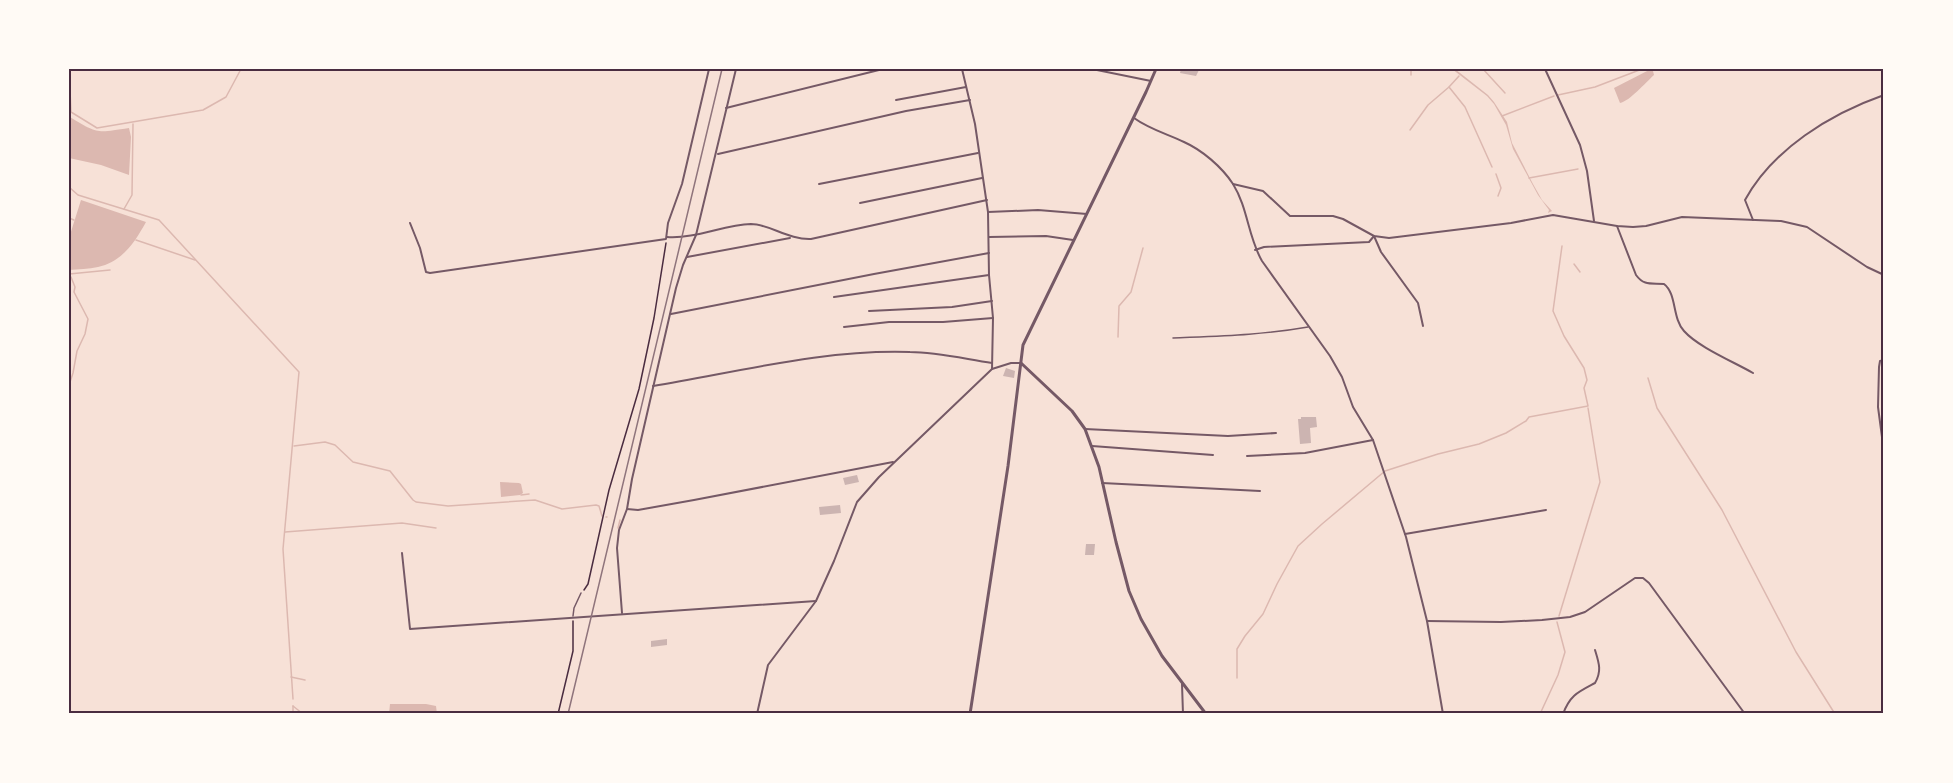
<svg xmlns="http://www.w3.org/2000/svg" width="1953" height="783" viewBox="0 0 1953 783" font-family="'Archivo Narrow',sans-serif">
  <rect width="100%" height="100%" fill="#f7e1d7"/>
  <g fill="#dcb8b0">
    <path d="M 1452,69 L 1455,69 L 1488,95 L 1494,102 L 1507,122 L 1512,143 L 1533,184 L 1542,200 L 1552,211 L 1548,213 L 1549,210 L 1538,195 L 1513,149 L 1506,125 L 1494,104 L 1487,96 Z"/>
    <path d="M 1651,69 L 1653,71 L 1654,75 C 1645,83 1630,101 1620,103 L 1614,88 Z"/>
    <path d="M 70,117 C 98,134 96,133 129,128 L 131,137 L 129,175 L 101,165 L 69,158 Z"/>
    <path d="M 81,200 L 146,222 C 135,242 122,262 98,267 C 89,269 78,269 69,270 L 69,238 Z"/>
    <path d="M 500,482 L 519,483 L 521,484 L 523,493 L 520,495 L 501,497 Z"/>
    <path d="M 390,704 L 426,704 L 436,706 L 437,714 L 389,714 Z"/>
  </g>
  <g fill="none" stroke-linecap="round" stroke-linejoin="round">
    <g stroke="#dcb8b0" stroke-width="1.5">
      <path d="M 69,69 L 71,112 L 97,128 L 203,110 L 226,97 L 241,69"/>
      <path d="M 1483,69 L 1505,93"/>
      <path d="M 1411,75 L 1411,69"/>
      <path d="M 1449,87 L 1465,107 L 1492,167"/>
      <path d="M 1558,95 L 1595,87 L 1642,69"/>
      <path d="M 1502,116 L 1554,96"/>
      <path d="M 1410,130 L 1428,105 L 1449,87 L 1459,76"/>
      <path d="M 1496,174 L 1501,188 L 1498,196"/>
      <path d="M 1529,178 L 1578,169"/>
      <path d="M 69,187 L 78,195 L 159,220 L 299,372 L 283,549 L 293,699"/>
      <path d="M 124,209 L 132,195 L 133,124"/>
      <path d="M 69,218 L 74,220"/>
      <path d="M 136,240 L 195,260"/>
      <path d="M 1574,264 L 1580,272"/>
      <path d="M 69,274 L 110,270"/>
      <path d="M 69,279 L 71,277 L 75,287 L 74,292 L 88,319 L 85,334 L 77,351 L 73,373 L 69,385"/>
      <path d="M 1118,337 L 1119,306 L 1131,292 L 1143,248"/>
      <path d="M 1648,378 L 1657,408 L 1722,510 L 1796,652 L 1835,714"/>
      <path d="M 294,446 L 325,442 L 335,445 L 353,462 L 390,471 L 413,500 L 416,502 L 448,506 L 535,500 L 562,509 L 596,505 L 599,506 L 602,516"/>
      <path d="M 521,495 L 529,494"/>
      <path d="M 606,517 L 607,517"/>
      <path d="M 618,528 L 620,520"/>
      <path d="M 285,532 L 402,523 L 436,528"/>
      <path d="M 1559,616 L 1600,482 L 1588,408"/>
      <path d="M 291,677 L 305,680"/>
      <path d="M 1237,678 L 1237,649 L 1245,636 L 1263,614 L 1277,584 L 1298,546 L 1322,524 L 1385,471 L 1438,454 L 1479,444 L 1506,433 L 1526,421 L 1529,417 L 1588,406 L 1584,388 L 1587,380 L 1584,368 L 1564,336 L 1553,311 L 1562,246"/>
      <path d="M 293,706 L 303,714"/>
      <path d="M 293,706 L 293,714"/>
      <path d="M 1540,714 L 1558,675 L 1565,652 L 1557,622"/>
    </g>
  </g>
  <g fill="#ccb4b1">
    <path d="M 1181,69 L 1197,69 L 1199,70 L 1196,76 L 1180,73 Z"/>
    <path d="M 1006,368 L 1015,371 L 1014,378 L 1003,376 Z"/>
    <path d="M 1301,417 L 1316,417 L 1317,427 L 1310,428 L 1311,443 L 1300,444 L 1298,419 L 1301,419 Z"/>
    <path d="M 857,475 L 859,482 L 845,485 L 843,478 Z"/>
    <path d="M 840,505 L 841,513 L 820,515 L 819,507 Z"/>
    <path d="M 1086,544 L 1095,544 L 1094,555 L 1085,555 Z"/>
    <path d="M 667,639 L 667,645 L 651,647 L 651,641 Z"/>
  </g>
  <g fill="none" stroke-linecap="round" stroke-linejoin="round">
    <g stroke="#4a2c40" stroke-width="1.5">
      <path d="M 584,590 L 588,584 L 609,490 L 639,389 L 654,318 L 666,243"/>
      <path d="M 558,714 L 573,651 L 573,621"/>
    </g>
    <g stroke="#755966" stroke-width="1.5">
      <path d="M 1173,338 C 1218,336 1263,335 1308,327"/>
      <path d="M 573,616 L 574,608 L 581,593"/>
    </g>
    <g stroke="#755966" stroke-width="2">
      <path d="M 962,69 L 975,124 L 988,212 L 989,275 L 993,318 L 992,369"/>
      <path d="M 1092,69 L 1151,81"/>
      <path d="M 1545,69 L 1580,145 L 1587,171 L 1594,221"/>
      <path d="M 896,100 L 966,87"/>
      <path d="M 726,108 L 883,69"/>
      <path d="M 1134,118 C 1149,129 1167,134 1184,142 C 1202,150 1222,167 1233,184 C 1248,208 1248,237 1262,261 L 1330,356 L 1342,377 L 1353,407 L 1373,440 L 1406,537 L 1427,621 L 1443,714"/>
      <path d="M 718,154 L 906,111 L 970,100"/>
      <path d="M 819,184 L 978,153"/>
      <path d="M 1233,184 L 1263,191 L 1290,216 L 1333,216 L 1343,219 L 1374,236 L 1389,238 L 1511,223 L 1553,215 L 1617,226 L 1633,227 L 1646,226 L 1682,217 L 1781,221 L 1807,227 L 1867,267 L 1884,275"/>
      <path d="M 860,203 L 982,178"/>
      <path d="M 988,212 L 1038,210 L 1087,214"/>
      <path d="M 1753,220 L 1745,200 C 1773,149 1830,114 1884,95"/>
      <path d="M 410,223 L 420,248 L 426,272 L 430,273 L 666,239 L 668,223 L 682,184 L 709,69"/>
      <path d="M 1617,226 L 1636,275 C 1644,286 1651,283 1664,284 C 1677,294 1672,318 1684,331 C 1698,347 1734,362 1753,373"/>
      <path d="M 667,237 C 696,239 723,225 751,224 C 769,224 789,240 811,239 L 987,200"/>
      <path d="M 989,237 L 1046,236 L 1073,240"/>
      <path d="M 1255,250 L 1264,247 L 1369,242 L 1374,236 L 1381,252 L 1418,303 L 1423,326"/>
      <path d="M 687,257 L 790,238"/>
      <path d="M 834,297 L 989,275"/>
      <path d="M 869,311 L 952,307 L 992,301"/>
      <path d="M 671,314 L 874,274 L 989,253"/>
      <path d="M 844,327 L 889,322 L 943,322 L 993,318"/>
      <path d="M 1884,360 L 1880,361 L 1879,367 L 1878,407 L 1884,452"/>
      <path d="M 653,386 C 738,372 824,349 910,352 C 937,352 965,359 992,363"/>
      <path d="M 1085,429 L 1228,436 L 1276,433"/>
      <path d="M 1092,446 L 1213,455"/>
      <path d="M 1247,456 L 1305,453 L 1373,440"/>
      <path d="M 1102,483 L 1260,491"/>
      <path d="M 627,509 L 638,510 L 694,500 L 893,462"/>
      <path d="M 1405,534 L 1546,510"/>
      <path d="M 402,553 L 410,629 L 816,601"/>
      <path d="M 622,613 L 617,548 L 619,530 L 627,509 L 632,479 L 676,288 L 683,265 L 696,235 L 736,69"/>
      <path d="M 1427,621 L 1501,622 L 1542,620 L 1570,617 L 1585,612 L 1635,578 L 1643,578 L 1649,583 L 1745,714"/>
      <path d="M 1182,684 L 1183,714"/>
      <path d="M 757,714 L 768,665 L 816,601 L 834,561 L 857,502 L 879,477 L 992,369 L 1011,363 L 1020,363"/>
      <path d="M 1563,714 C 1570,695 1578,692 1595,683 C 1602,671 1599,663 1595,650"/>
    </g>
    <g stroke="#755966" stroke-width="3">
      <path d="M 1021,363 L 1072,411 L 1085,429 L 1099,467 L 1116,542 L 1129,591 L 1141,619 L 1162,656 L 1206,714"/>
      <path d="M 970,714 L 1008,466 L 1023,345 L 1146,92 L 1156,69"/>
    </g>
    <path stroke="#8f747c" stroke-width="1.5" d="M 568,714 L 722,69"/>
  </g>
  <rect width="1953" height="783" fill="none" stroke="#fffaf5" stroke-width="141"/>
  <rect x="70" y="70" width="1812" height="642" fill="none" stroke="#4a2c40" stroke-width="2"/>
</svg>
